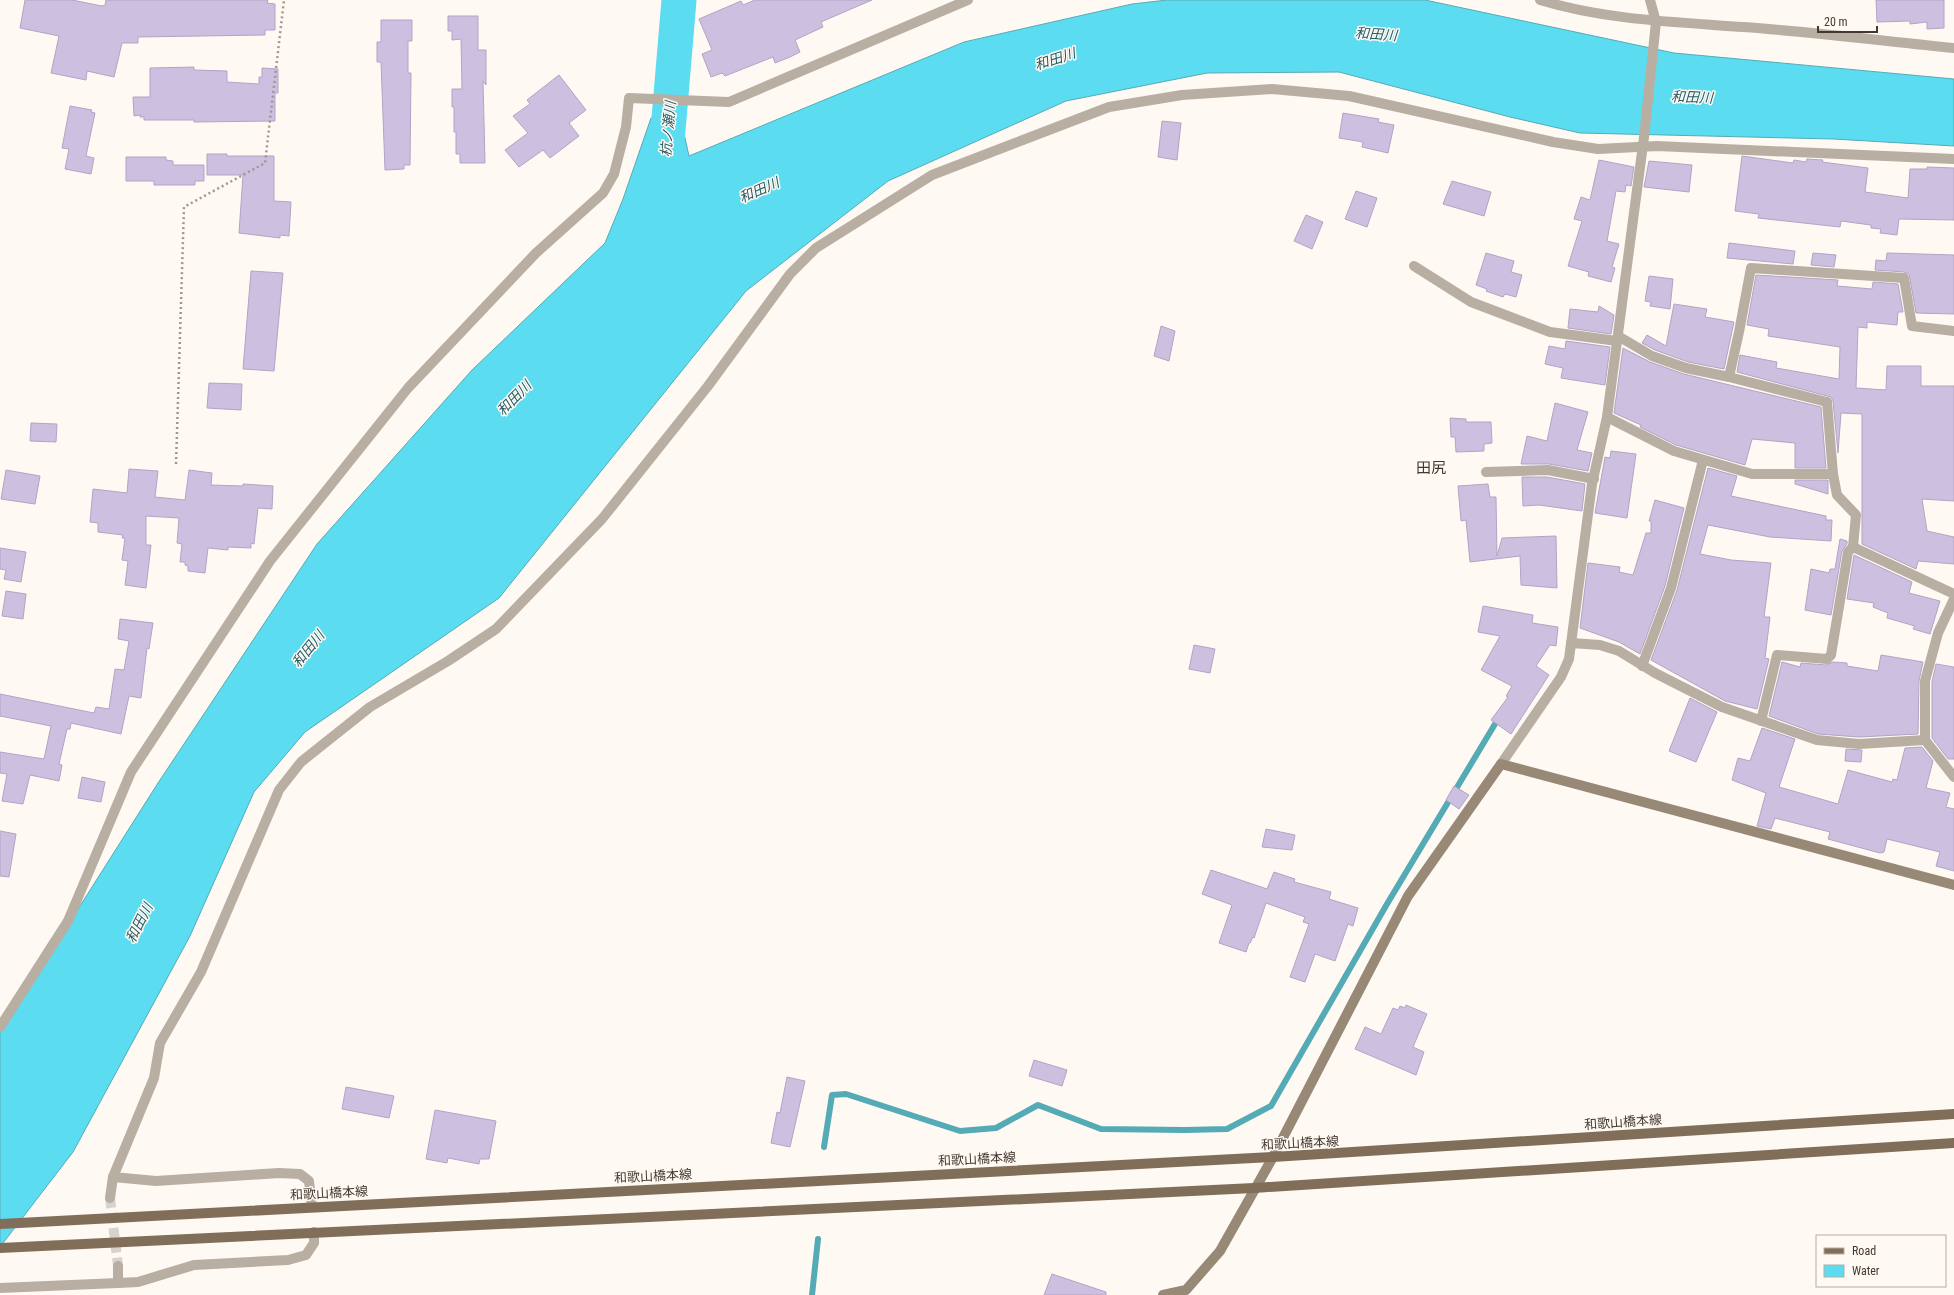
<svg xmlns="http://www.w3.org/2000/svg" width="1954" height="1295" viewBox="0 0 1954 1295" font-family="'Roboto Condensed','Noto Sans JP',sans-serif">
  <rect width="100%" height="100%" fill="#fff9f4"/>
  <path fill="#5cdcf0" stroke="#54abb6" d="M 1167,0 L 1425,0 L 1674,53 L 1954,79 L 1954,146 L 1833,139 L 1580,133 L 1510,117 L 1339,72 L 1207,73 L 1066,101 L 888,181 L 746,291 L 499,598 L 305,732 L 254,792 L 190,936 L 73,1152 L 0,1247 L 0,1032 L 158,783 L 317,544 L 472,370 L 605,243 L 623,199 L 651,118 L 681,120 L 689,156 L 964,42 L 1132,4 Z"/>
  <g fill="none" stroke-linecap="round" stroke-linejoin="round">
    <g stroke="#54abb6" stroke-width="6">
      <path d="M 824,1147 L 832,1095 L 846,1094 L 960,1131 L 996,1128 L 1038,1105 L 1101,1129 L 1185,1130 L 1227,1129 L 1271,1106 L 1387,904 L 1495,724"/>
      <path d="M 812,1295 L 818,1239"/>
    </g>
    <path stroke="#5cdcf0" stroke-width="35" d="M 665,166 L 679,0"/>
  </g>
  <g fill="#cdbfdf" stroke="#b2a4c4">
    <path d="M 25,0 L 72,0 L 102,6 L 105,5 L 106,0 L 268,0 L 267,3 L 275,4 L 275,30 L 265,30 L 265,35 L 138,37 L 138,43 L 122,43 L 114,77 L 87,71 L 86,80 L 51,73 L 59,36 L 20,28 Z"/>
    <path d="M 755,0 L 872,0 L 821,22 L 823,27 L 795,40 L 800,52 L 790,57 L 775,63 L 773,57 L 725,76 L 722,73 L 711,77 L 702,54 L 712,50 L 699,19 L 741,1 L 743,5 Z"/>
    <path d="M 1876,0 L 1944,0 L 1944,28 L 1927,29 L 1927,22 L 1910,24 L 1910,21 L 1877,22 Z"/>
    <path d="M 448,16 L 478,16 L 478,50 L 486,50 L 486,85 L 483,81 L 485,163 L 460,163 L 460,154 L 456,154 L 456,132 L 454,132 L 454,107 L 452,107 L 452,89 L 462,89 L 461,39 L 452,40 L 452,31 L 448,31 Z"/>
    <path d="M 381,20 L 412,20 L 412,41 L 408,41 L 408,73 L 411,73 L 410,165 L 404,165 L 404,169 L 385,170 L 381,62 L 377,62 L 377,42 L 381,42 Z"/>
    <path d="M 194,67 L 194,70 L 227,71 L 227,82 L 259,84 L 259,77 L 262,77 L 262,68 L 278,69 L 278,93 L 275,93 L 275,121 L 194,122 L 194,120 L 144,120 L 144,117 L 140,117 L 140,115 L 134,116 L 133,97 L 150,97 L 150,68 Z"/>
    <path d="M 559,75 L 586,110 L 569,123 L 579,136 L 550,158 L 543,150 L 519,167 L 505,150 L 528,133 L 513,116 L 530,104 L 527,100 Z"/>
    <path d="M 70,106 L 92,110 L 91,112 L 95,113 L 86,156 L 94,158 L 91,174 L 65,169 L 69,149 L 62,148 Z"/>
    <path d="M 1343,113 L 1379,119 L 1378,122 L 1394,125 L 1388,153 L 1362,147 L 1363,142 L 1339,138 Z"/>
    <path d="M 1162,121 L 1181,123 L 1177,160 L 1158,157 Z"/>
    <path d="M 207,154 L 227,154 L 227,156 L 274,156 L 274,201 L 291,202 L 289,236 L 280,235 L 280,238 L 239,233 L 243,175 L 207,175 Z"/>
    <path d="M 1742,156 L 1793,163 L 1794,160 L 1806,162 L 1807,159 L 1823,160 L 1822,162 L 1868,168 L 1865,192 L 1908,198 L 1910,169 L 1927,169 L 1927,167 L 1954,168 L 1954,220 L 1899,219 L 1897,235 L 1880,233 L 1881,229 L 1871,228 L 1871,225 L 1841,221 L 1840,227 L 1758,218 L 1759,214 L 1735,211 Z"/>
    <path d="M 126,157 L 166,157 L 166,160 L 173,161 L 173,165 L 204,165 L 204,181 L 195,181 L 195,185 L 154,185 L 154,181 L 126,181 Z"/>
    <path d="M 1599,160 L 1634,167 L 1631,186 L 1626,185 L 1625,192 L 1616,191 L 1607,241 L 1619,244 L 1612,267 L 1615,268 L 1611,282 L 1588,276 L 1589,272 L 1568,266 L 1582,221 L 1574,219 L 1581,197 L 1590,200 Z"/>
    <path d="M 1649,161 L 1692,165 L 1689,192 L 1644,187 Z"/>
    <path d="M 1452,181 L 1491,192 L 1484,216 L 1443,204 Z"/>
    <path d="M 1356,191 L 1377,198 L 1367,227 L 1345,219 Z"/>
    <path d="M 1306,215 L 1323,222 L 1312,249 L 1294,241 Z"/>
    <path d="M 1729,243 L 1795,251 L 1793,264 L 1727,258 Z"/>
    <path d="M 1486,253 L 1514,261 L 1511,272 L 1522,275 L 1516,297 L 1505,294 L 1503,297 L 1486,291 L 1487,289 L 1476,285 Z"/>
    <path d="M 1813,253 L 1836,255 L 1834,267 L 1811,265 Z"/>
    <path d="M 1887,253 L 1954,255 L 1954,314 L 1916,313 L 1909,274 L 1904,272 L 1875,270 L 1876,260 L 1886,261 Z"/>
    <path d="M 251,271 L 283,273 L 274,371 L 243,369 Z"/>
    <path d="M 1756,275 L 1838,280 L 1837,286 L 1872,289 L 1873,282 L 1898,284 L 1903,312 L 1898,312 L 1897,325 L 1867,322 L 1867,328 L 1858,327 L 1856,388 L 1886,390 L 1887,366 L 1921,366 L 1921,386 L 1954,386 L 1954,501 L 1922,499 L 1927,531 L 1954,537 L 1954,564 L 1918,561 L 1916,569 L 1862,544 L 1862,414 L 1841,413 L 1838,453 L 1833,401 L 1831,397 L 1737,372 L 1740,355 L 1777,362 L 1776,368 L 1839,379 L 1840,347 L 1768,336 L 1769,329 L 1747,325 Z"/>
    <path d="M 1649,276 L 1673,279 L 1670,309 L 1650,306 L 1651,302 L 1645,301 Z"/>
    <path d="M 1674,304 L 1707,309 L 1705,317 L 1734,322 L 1724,369 L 1688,362 L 1655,350 L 1642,343 L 1647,335 L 1666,346 Z"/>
    <path d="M 1599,306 L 1614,315 L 1611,334 L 1568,328 L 1570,309 L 1598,312 Z"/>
    <path d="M 1161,326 L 1175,331 L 1169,361 L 1154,356 Z"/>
    <path d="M 1566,341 L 1610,347 L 1605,385 L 1561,378 L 1563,368 L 1545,364 L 1549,346 L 1565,349 Z"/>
    <path d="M 1623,348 L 1650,362 L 1684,374 L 1821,407 L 1826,468 L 1795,468 L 1795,443 L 1752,439 L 1745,465 L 1676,445 L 1640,427 L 1641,425 L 1614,413 Z"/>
    <path d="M 209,383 L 242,384 L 241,410 L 207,408 Z"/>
    <path d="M 1555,403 L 1588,412 L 1577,450 L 1592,453 L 1588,471 L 1549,464 L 1521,464 L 1527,436 L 1547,441 Z"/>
    <path d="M 1450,418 L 1466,419 L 1466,422 L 1491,422 L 1492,443 L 1484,444 L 1484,451 L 1456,452 L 1455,437 L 1451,437 Z"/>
    <path d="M 31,423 L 57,424 L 56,442 L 30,441 Z"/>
    <path d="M 1611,451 L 1636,454 L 1627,518 L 1595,513 L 1605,457 L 1610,458 Z"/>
    <path d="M 1708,468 L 1737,476 L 1731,496 L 1826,516 L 1826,520 L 1832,520 L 1831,541 L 1770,537 L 1708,525 L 1700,554 L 1731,560 L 1771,563 L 1764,617 L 1770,617 L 1765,658 L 1769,659 L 1757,709 L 1725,701 L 1651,660 L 1677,590 Z"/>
    <path d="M 129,469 L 158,471 L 155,497 L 185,500 L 189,470 L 212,473 L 211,485 L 243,486 L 243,484 L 273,486 L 272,509 L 258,508 L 254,544 L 251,543 L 251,548 L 228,547 L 228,550 L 208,548 L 205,573 L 188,571 L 188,566 L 185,565 L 185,562 L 180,562 L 182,544 L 177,543 L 179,518 L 146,516 L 146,545 L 151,545 L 146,588 L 125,585 L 128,561 L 122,560 L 125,538 L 122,538 L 123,535 L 98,532 L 98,523 L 90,522 L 93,489 L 127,493 Z"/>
    <path d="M 6,470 L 40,476 L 35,504 L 1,499 Z"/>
    <path d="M 1522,477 L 1547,477 L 1585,484 L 1582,511 L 1539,505 L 1523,506 Z"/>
    <path d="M 1795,480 L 1828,480 L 1828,494 L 1795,484 Z"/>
    <path d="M 1488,484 L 1490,497 L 1496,497 L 1497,556 L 1502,538 L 1556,536 L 1557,588 L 1521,585 L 1520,556 L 1470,562 L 1466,520 L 1461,521 L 1458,486 Z"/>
    <path d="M 1655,500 L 1684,508 L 1665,586 L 1640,654 L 1619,642 L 1580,628 L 1588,563 L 1620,567 L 1619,572 L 1633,575 L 1646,533 L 1651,533 L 1651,521 L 1649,521 Z"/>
    <path d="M 1840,539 L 1847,541 L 1847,544 L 1842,551 L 1831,615 L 1805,610 L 1811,569 L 1829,573 L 1830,569 L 1835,569 Z"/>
    <path d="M 0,548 L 26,552 L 21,582 L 4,579 L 6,570 L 0,569 Z"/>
    <path d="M 1854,555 L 1912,582 L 1909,593 L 1940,601 L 1930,634 L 1913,629 L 1915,626 L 1887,618 L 1888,613 L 1873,607 L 1874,603 L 1847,599 Z"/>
    <path d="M 6,591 L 26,594 L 23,619 L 2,616 Z"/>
    <path d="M 1483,606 L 1533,615 L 1532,623 L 1558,627 L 1556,646 L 1550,645 L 1536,666 L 1549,675 L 1511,734 L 1491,720 L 1508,697 L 1506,696 L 1512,686 L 1481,670 L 1500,636 L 1478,632 Z"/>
    <path d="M 120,619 L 153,623 L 149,649 L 147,648 L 141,698 L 129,696 L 121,734 L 71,723 L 70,729 L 67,729 L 59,764 L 62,765 L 59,781 L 30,775 L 23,804 L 2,801 L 7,774 L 0,773 L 0,752 L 44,759 L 51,726 L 0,716 L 0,694 L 94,713 L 96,707 L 109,709 L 115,669 L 124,670 L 129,641 L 118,639 Z"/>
    <path d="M 1194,645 L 1215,649 L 1210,673 L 1189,669 Z"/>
    <path d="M 1881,655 L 1923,662 L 1919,681 L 1918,734 L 1859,737 L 1818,734 L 1769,716 L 1782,662 L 1800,667 L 1801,663 L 1826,665 L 1833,662 L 1847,663 L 1847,666 L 1878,671 Z"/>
    <path d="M 1936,664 L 1954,667 L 1954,759 L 1948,759 L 1932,738 L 1932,682 Z"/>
    <path d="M 1690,698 L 1717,712 L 1696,762 L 1669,751 Z"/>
    <path d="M 1762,728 L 1795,739 L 1779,787 L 1838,804 L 1848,770 L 1892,782 L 1893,779 L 1897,780 L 1905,748 L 1922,747 L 1933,761 L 1926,788 L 1950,793 L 1946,807 L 1954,809 L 1954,871 L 1936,866 L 1940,852 L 1887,839 L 1884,852 L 1880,853 L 1828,839 L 1830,832 L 1775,818 L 1771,829 L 1757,826 L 1766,793 L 1732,780 L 1738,758 L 1750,761 Z"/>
    <path d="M 1846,749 L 1862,750 L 1861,762 L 1845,761 Z"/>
    <path d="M 82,777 L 105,782 L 101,802 L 78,798 Z"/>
    <path d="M 1454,786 L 1469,795 L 1459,809 L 1446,800 Z"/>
    <path d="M 1266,829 L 1295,835 L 1292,850 L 1262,847 Z"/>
    <path d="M 0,831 L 16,834 L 9,877 L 0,876 Z"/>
    <path d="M 1211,870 L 1267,889 L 1274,872 L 1295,879 L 1294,882 L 1331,892 L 1329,899 L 1358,908 L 1353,926 L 1348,924 L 1335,961 L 1315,954 L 1305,982 L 1290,977 L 1309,924 L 1303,922 L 1305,917 L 1266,903 L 1254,938 L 1253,937 L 1250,943 L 1249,943 L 1246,952 L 1219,943 L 1232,905 L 1202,894 Z"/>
    <path d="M 1406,1005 L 1427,1014 L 1413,1047 L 1424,1052 L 1416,1075 L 1355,1049 L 1365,1027 L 1381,1034 L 1393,1008 L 1398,1010 L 1400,1006 L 1405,1008 Z"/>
    <path d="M 1034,1060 L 1067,1070 L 1062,1086 L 1029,1076 Z"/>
    <path d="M 787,1077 L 805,1081 L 790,1147 L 771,1143 L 777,1112 L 780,1113 Z"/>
    <path d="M 346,1087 L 394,1096 L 389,1118 L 342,1109 Z"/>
    <path d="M 435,1110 L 496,1121 L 489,1159 L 480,1159 L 479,1164 L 448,1158 L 447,1163 L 426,1159 Z"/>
    <path d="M 1052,1274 L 1106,1292 L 1106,1295 L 1044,1295 Z"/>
  </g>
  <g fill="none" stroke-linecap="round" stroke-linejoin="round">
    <path stroke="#d9d2cc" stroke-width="10" stroke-dasharray="10 5" stroke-linecap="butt" d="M 110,1198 L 118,1266"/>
    <path stroke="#9f968f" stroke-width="2.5" stroke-dasharray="2 3" stroke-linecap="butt" d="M 176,464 L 184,207 L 265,163 L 284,0"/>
    <g stroke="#b9aea2" stroke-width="10">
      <path d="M 1618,336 L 1652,356 L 1686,368 L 1729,377 L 1739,332 L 1751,268 L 1904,278 L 1912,326 L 1954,331"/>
      <path d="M 1729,377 L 1827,402"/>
      <path d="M 1607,417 L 1674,451 L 1752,474 L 1833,474 L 1837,495 L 1856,515 L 1853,547 L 1954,594"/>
      <path d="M 1486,472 L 1548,470 L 1594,479"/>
      <path d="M 1642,666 L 1671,588 L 1703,460"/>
      <path d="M 1761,721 L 1777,655 L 1827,659 L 1831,655 L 1848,552 L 1853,547"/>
    </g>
    <g stroke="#b9aea2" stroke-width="10">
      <path d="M 1540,0 C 1605,20 1675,22 1743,27 C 1813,32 1884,41 1954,48"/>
      <path d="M 1414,266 L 1471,302 L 1550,332 L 1617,341"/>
      <path d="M 1827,402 L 1833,474"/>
      <path d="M 1954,599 L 1938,633 L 1925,681 L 1925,740 L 1954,777"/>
      <path d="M 1571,643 L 1600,645 L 1619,651 L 1655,673 L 1722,707 L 1817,740 L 1859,744 L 1925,740"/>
      <path d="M 1501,764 L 1561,677 L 1569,659 L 1592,484 L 1607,417 L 1644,137 L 1656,22 L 1650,0"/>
      <path d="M 0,1027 L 68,921 L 131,772 L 270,561 L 408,388 L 536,253 L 603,193 L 614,174 L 626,127 L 629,98 L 729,102 L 968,0"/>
      <path d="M 113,1177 L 156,1181 L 279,1173 L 300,1174 L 309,1181 L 312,1207"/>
      <path d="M 110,1198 L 113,1177 L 154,1078 L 160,1043 L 201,972 L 279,790 L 301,762 L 370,707 L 448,661 L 496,629 L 602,519 L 708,386 L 790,274 L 816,248 L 932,175 L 1109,107 L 1182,95 L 1272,89 L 1349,96 L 1553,142 L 1598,149 L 1657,146 L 1954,159"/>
      <path d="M 118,1283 L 138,1282 L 194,1265 L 288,1260 L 306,1255 L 314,1243 L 314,1232"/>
      <path d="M 0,1288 L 118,1283 L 118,1266"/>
    </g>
    <path stroke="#988977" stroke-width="10" d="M 1163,1295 L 1186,1290 L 1220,1251 L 1273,1157 L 1408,896 L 1501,764 L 1954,885"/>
    <g stroke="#816e59" stroke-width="10">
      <path d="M 0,1224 L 1273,1157 L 1954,1114"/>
      <path d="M 0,1248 L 1254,1188 L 1954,1143"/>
    </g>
  </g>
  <g text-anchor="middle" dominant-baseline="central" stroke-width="3" stroke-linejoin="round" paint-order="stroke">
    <g font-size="13" fill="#43382e" stroke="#fff9f4">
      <text transform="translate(1623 1122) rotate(-4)">和歌山橋本線</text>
      <text transform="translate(1300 1143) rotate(-3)">和歌山橋本線</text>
      <text transform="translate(977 1159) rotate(-3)">和歌山橋本線</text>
      <text transform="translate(653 1176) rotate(-3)">和歌山橋本線</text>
      <text transform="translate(329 1193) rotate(-3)">和歌山橋本線</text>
    </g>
    <g font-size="14" font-style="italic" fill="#275d65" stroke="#fff9f4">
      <text transform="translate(1376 34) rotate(4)">和田川</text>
      <text transform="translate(1055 59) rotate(-18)">和田川</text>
      <text transform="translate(1692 97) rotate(2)">和田川</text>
      <text transform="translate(668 129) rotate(-85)">杭ノ瀬川</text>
      <text transform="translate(759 190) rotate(-24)">和田川</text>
      <text transform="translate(514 398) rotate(-46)">和田川</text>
      <text transform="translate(308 649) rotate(-51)">和田川</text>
      <text transform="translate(139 923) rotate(-63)">和田川</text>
    </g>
    <g font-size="15" fill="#43382e" stroke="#fff9f4">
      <text x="1431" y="468">田尻</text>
    </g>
  </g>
  <rect x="1816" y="1235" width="130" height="52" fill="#fff9f4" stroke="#b4aca5"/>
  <rect x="1824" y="1248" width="20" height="6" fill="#816e59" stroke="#b4aca5"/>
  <text x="1852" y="1255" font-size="12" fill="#43382e">Road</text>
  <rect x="1824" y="1265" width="20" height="12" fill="#5cdcf0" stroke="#b4aca5"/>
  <text x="1852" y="1275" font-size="12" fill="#43382e">Water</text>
  <path d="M1818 26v6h59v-6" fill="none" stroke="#43382e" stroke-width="2"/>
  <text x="1824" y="26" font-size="12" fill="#43382e" stroke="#fff9f4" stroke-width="3" paint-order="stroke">20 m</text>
</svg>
